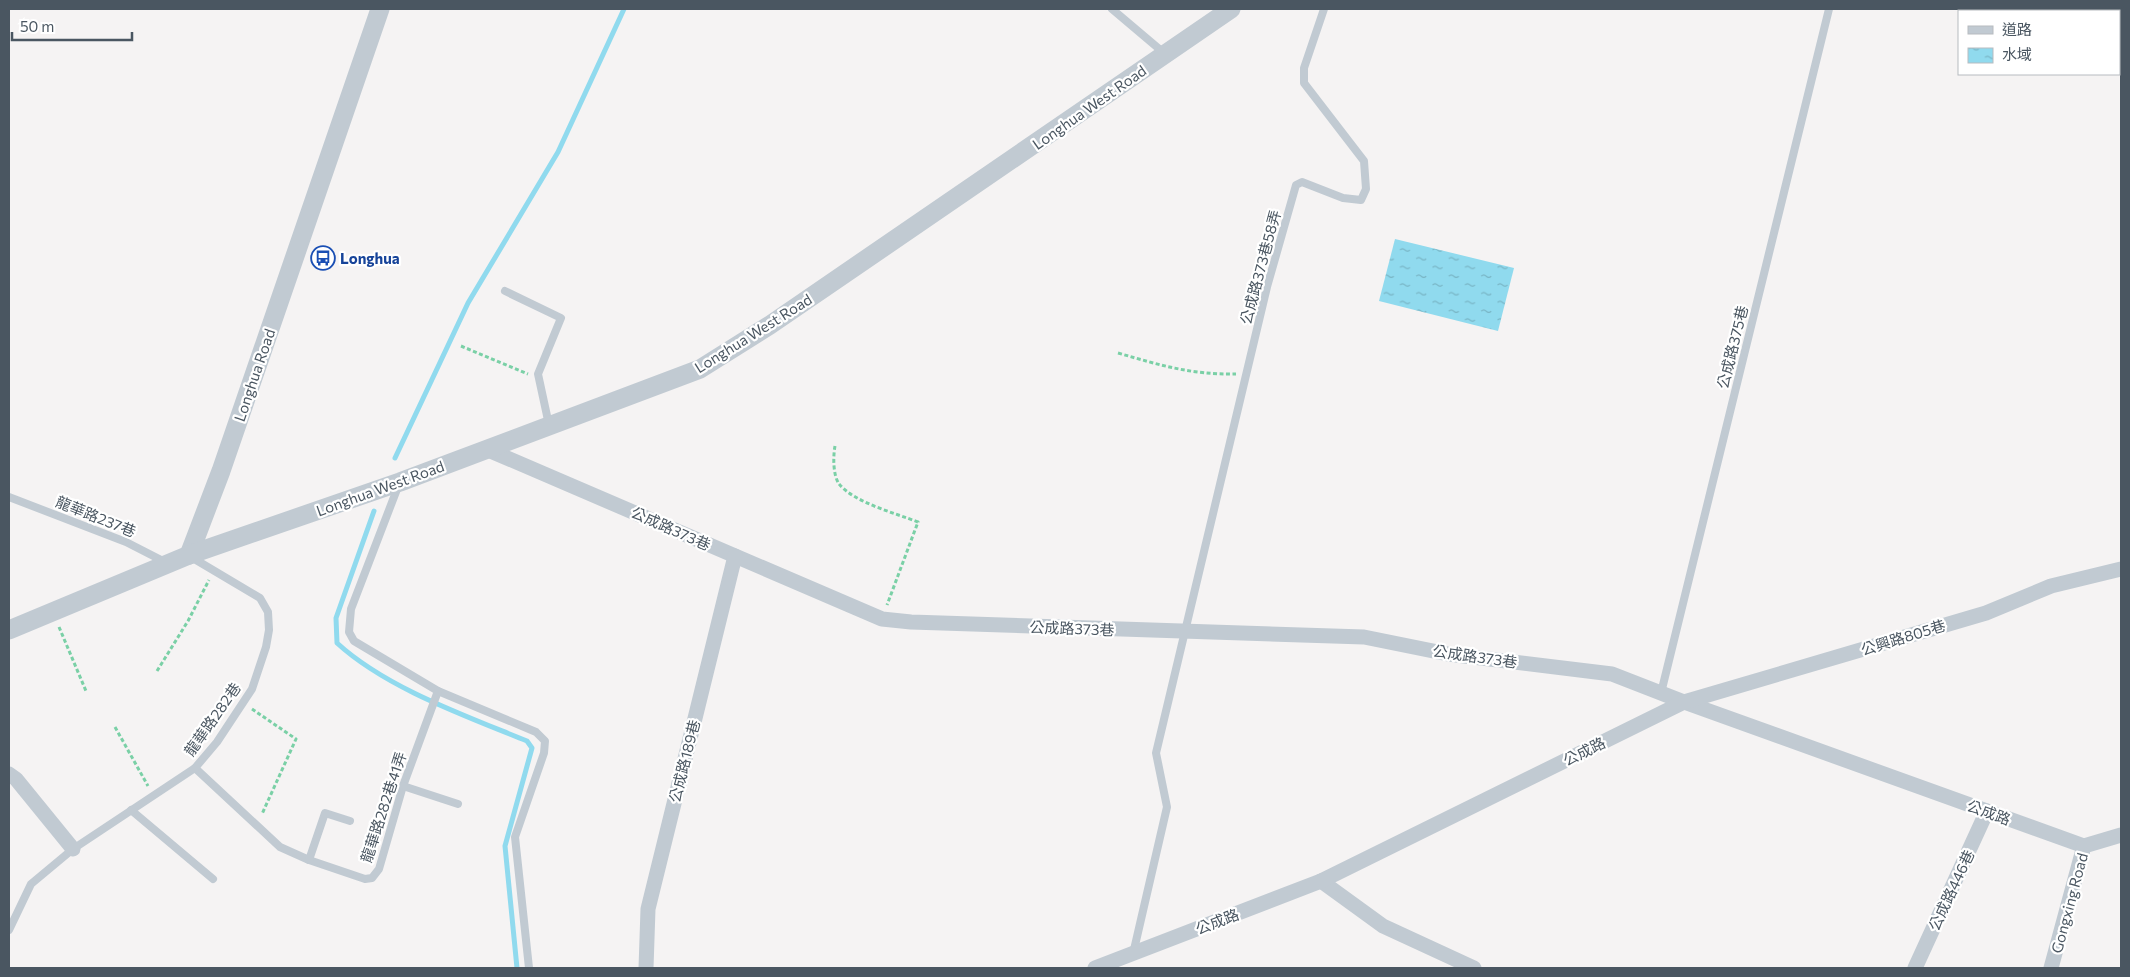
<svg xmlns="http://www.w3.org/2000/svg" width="2130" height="977" viewBox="0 0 2130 977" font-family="Commissioner,'Noto Sans TC',sans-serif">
  <defs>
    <pattern id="water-ripples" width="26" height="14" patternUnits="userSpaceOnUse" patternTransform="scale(1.25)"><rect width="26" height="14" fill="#90daee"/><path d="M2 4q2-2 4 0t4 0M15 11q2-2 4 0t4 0" fill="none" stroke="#78b4c4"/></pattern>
  </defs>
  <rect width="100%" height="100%" fill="#f5f3f3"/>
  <path fill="url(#water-ripples)" d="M 1395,239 L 1514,268 L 1498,331 L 1379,301 Z"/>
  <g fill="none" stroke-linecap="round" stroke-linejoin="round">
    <g stroke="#90daee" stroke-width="5">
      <path d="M 395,458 L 468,303 L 558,152 L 624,9"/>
      <path d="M 374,511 L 336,618 L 337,643 C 386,688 466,716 527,741 L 532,748 L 505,846 L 517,968"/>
    </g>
    <g stroke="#7ad0a6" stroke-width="3" stroke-dasharray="4 2.5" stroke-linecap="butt">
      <path d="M 461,346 L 528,374"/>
      <path d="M 1118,353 C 1160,365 1191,375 1236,374"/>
      <path d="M 835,446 C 833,457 833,475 839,484 C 855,503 895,513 918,522 L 887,605"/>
      <path d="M 59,627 L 86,691"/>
      <path d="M 157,671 L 188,621 L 209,580"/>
      <path d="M 252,709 L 296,739 L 262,814"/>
      <path d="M 115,727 L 148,786"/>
    </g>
    <g stroke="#c1cad2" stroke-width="8">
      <path d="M 1112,9 L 1164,53"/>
      <path d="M 505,291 L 561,318 L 538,374 L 549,425"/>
      <path d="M 399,484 L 351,609 L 349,632 L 354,641 L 438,691 L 536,732 L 545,741 L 544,753 L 515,837 L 529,968"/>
      <path d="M 9,497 L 126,542 L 167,563"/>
      <path d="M 1661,693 L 1829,9"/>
      <path d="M 195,768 L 280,847 L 309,860 L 365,879 L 372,878 L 379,869 L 403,786 L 438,691"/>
      <path d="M 403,786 L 458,804"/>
      <path d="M 131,810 L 213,879"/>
      <path d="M 309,860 L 325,813 L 350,821"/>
      <path d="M 9,930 L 31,884 L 73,849 L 195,768 L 217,742 L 252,689 L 266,647 L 269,630 L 268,612 L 260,598 L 191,557"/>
      <path d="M 1133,954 L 1167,807 L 1156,753 L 1267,287 L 1296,185 L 1302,182 L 1343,198 L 1361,200 L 1366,189 L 1364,161 L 1304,83 L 1304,68 L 1324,9"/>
    </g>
    <g stroke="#c1cad2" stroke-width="15">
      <path d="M 486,449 L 882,619 L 911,622 L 1364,637 L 1448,654 L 1612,674 L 1684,702 L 2084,846"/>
      <path d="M 9,774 L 16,779 L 73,849"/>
      <path d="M 1321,881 L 1383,926 L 1474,968"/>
      <path d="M 646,968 L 648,909 L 735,556"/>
      <path d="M 1095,968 L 1321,881 L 1684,702 L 1986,613 L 2051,586 L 2121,569"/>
      <path d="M 1915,968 L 1987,811"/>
      <path d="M 2051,968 L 2084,846 L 2121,835"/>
    </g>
    <g stroke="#c1cad2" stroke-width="19">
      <path d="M 189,555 L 221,471 L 380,9"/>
      <path d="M 9,630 L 189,555 L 400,482 L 700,369 L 770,325 L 1231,9"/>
    </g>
  </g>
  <defs>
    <g id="bus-ring" transform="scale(1.25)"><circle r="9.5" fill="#fff" stroke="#1a4fb4" stroke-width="1.5"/><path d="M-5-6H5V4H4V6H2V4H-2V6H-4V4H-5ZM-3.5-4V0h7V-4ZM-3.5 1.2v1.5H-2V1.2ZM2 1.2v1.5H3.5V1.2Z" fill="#1a4fb4"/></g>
  </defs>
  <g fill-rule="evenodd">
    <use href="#bus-ring" x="323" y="258"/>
  </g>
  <g text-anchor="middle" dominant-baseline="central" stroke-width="4.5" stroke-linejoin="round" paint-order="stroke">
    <g font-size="15" fill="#4a5661" stroke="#fff">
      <text transform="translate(1089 107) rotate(-35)">Longhua West Road</text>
      <text transform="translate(1260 267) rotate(-75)">公成路373巷58弄</text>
      <text transform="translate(753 333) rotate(-32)">Longhua West Road</text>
      <text transform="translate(1732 347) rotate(-76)">公成路375巷</text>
      <text transform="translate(254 375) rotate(-71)">Longhua Road</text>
      <text transform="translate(380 488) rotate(-20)">Longhua West Road</text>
      <text transform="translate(96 516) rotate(22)">龍華路237巷</text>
      <text transform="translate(671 528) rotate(24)">公成路373巷</text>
      <text transform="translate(1072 628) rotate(2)">公成路373巷</text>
      <text transform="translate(1903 637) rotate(-17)">公興路805巷</text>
      <text transform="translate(1475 656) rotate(8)">公成路373巷</text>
      <text transform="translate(212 719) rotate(-55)">龍華路282巷</text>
      <text transform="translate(1584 751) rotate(-26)">公成路</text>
      <text transform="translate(684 761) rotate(-76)">公成路189巷</text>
      <text transform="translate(383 807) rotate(-72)">龍華路282巷41弄</text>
      <text transform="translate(1989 812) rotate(20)">公成路</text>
      <text transform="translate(1951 890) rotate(-65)">公成路446巷</text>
      <text transform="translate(2069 903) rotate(-75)">Gongxing Road</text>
      <text transform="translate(1217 921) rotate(-21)">公成路</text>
    </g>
    <g font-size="15" font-weight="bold" fill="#164399" stroke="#fff" text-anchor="start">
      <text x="340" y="258">Longhua</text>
    </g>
  </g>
  <rect width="2130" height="977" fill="none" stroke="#4a5661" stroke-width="20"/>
  <rect x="1958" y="10" width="162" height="65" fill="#ffffff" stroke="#b7bbc0"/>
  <rect x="1968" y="26" width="25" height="8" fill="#c1cad2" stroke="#b7bbc0"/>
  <text x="2002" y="35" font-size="15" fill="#4a5661">道路</text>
  <rect x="1968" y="48" width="25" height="15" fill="url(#water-ripples)" stroke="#b7bbc0"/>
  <text x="2002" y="60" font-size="15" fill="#4a5661">水域</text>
  <path d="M12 32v8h120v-8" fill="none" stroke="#4a5661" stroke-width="2.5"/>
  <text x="20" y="32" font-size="15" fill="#4a5661" stroke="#ffffff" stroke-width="4" paint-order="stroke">50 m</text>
</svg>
